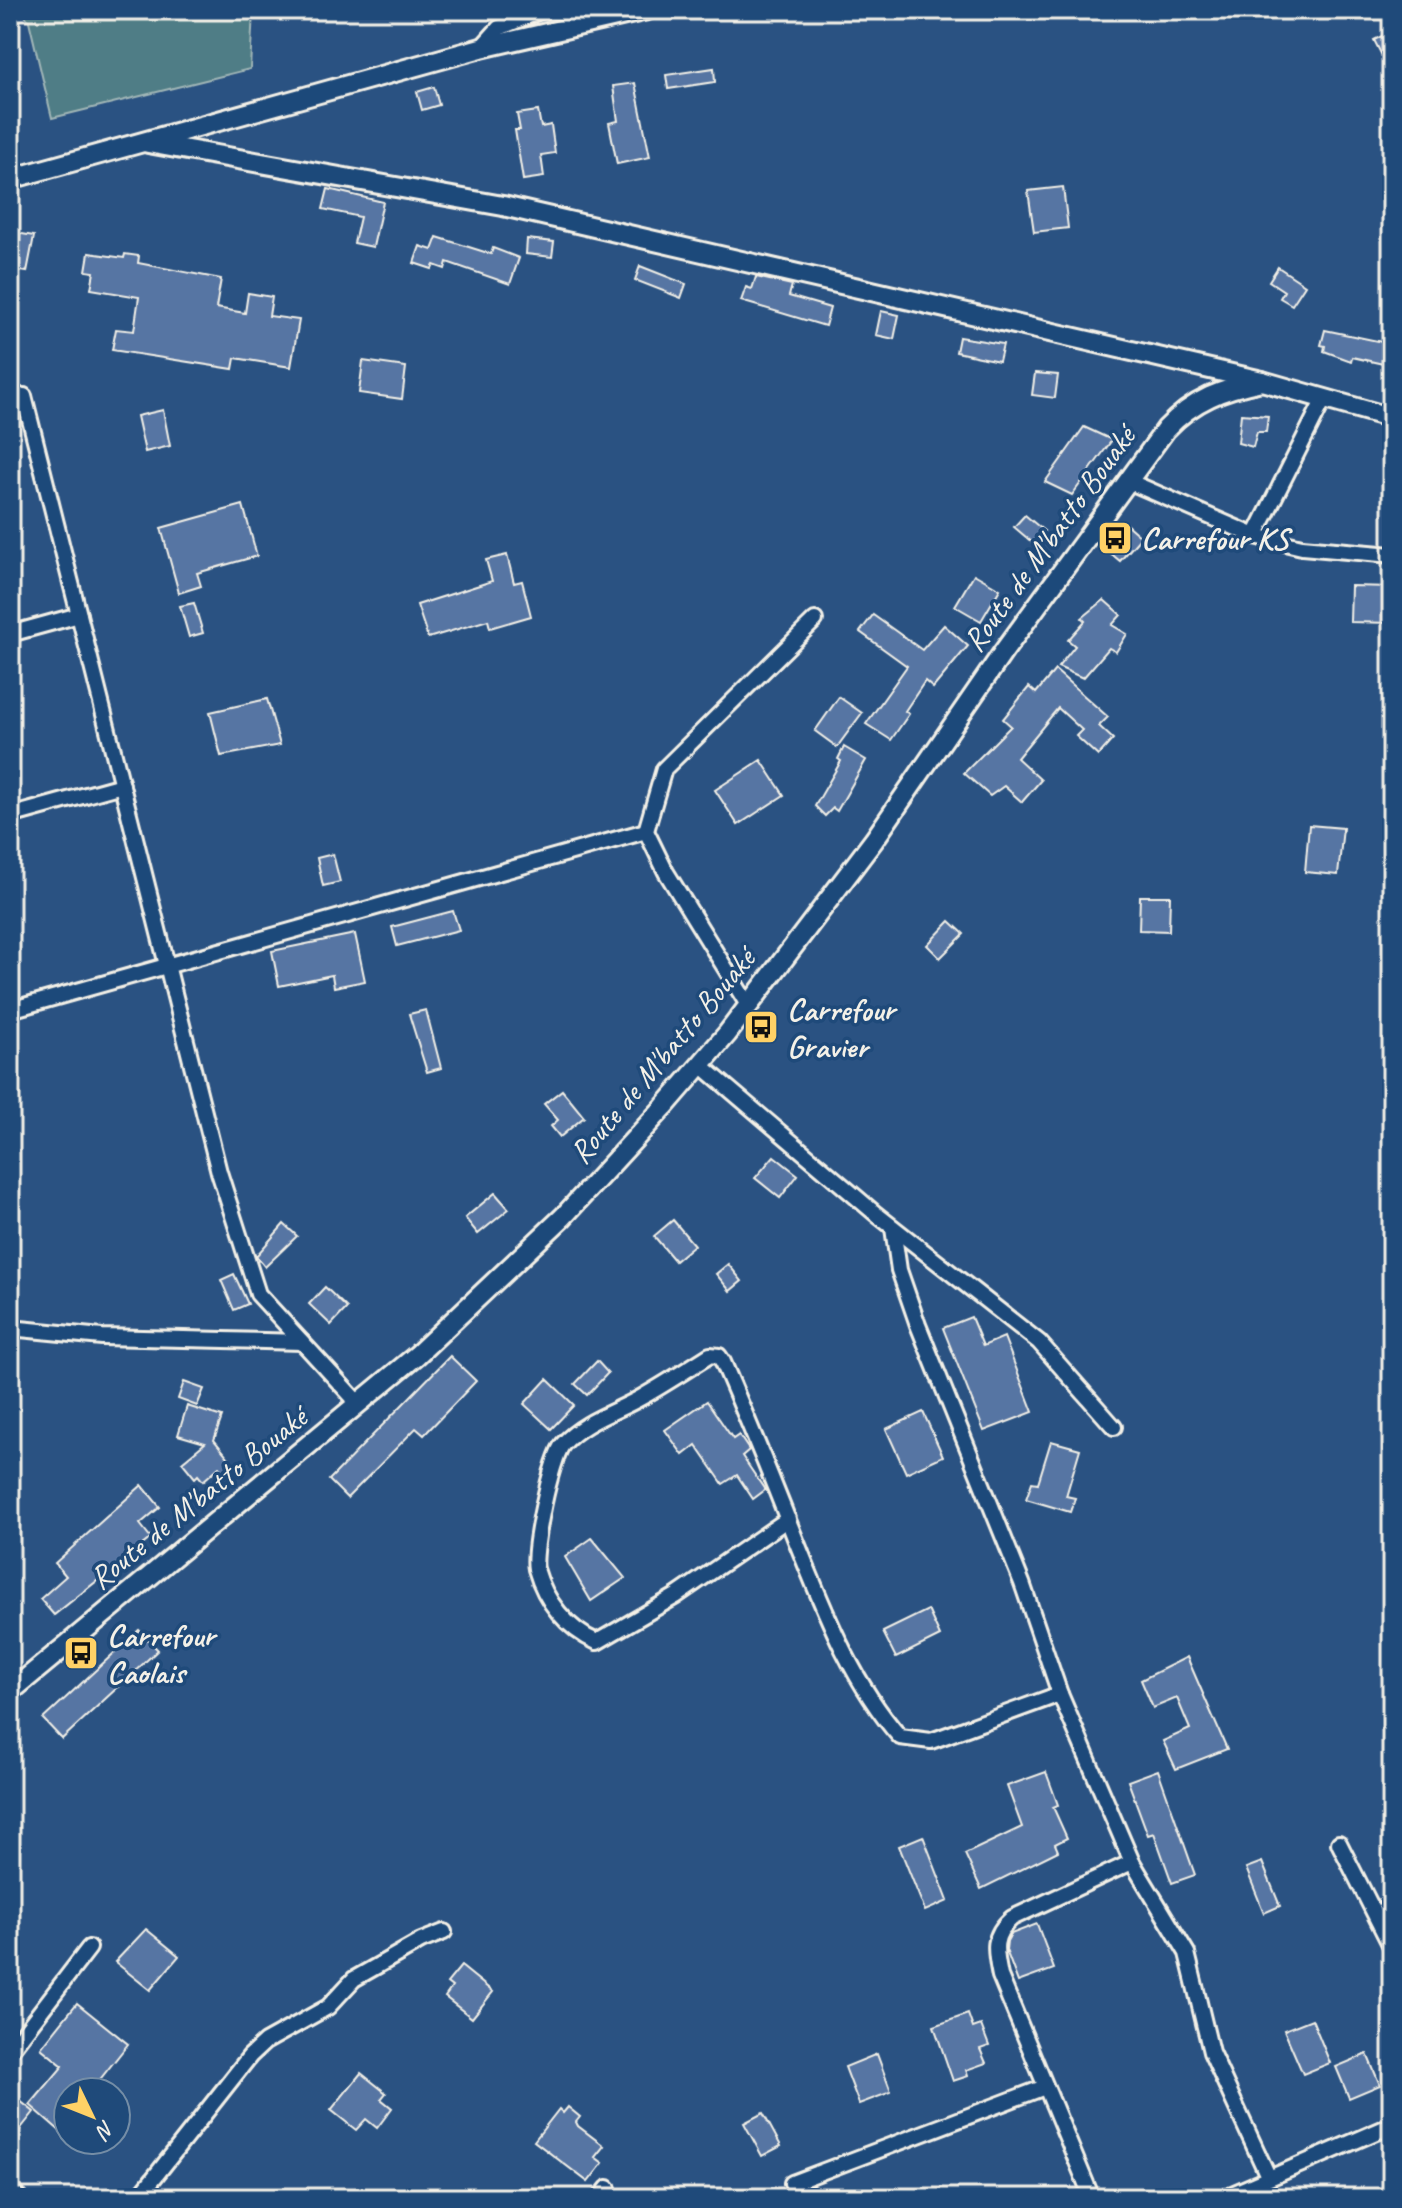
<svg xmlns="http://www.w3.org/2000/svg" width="1402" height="2208" viewBox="0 0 1402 2208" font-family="Caveat,sans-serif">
  <rect width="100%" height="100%" fill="#2a5282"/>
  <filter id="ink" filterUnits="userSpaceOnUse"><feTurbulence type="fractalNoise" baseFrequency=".0125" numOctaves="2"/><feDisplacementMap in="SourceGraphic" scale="16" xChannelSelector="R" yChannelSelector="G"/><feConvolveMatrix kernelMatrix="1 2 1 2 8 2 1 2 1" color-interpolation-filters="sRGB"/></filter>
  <g filter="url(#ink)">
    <path fill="#507d86" stroke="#a2b7b7" stroke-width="2" d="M 21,10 L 253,10 L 250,69 L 52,118 L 29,21 Z"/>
    <g fill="#5775a3" stroke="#f4f1e8" stroke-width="2">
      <path d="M 1392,31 L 1392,75 L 1374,40 Z"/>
      <path d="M 714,68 L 715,82 L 668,89 L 666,75 Z"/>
      <path d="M 635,83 L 650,157 L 617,164 L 609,123 L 618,121 L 613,86 Z"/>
      <path d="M 434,87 L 439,105 L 422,110 L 417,92 Z"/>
      <path d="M 538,111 L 541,127 L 551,125 L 555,153 L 541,155 L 544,177 L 523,180 L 515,130 L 520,130 L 517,114 Z"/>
      <path d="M 1063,187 L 1068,228 L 1034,232 L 1028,191 Z"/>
      <path d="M 328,189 L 383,202 L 373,247 L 354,243 L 360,217 L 323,209 Z"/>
      <path d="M 10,232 L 34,236 L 27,272 L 10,269 Z"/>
      <path d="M 437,237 L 491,254 L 493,248 L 519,258 L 510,284 L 447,262 L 445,269 L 434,265 L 432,269 L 414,263 L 420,246 L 432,250 Z"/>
      <path d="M 527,239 L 554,242 L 552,257 L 526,254 Z"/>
      <path d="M 89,253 L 124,258 L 125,254 L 139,256 L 138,263 L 221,279 L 216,308 L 245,313 L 248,293 L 272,297 L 269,316 L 299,320 L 291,367 L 235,358 L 233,369 L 112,350 L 116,329 L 134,331 L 139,297 L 91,289 L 94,272 L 86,271 Z"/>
      <path d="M 640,266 L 686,284 L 681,298 L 635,280 Z"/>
      <path d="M 1278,267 L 1305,285 L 1292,305 L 1280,298 L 1284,291 L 1269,281 Z"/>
      <path d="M 756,277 L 792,285 L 789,296 L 830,308 L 825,326 L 741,301 L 746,287 L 752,289 Z"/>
      <path d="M 881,311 L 899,315 L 894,339 L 876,335 Z"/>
      <path d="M 1325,330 L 1392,344 L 1392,366 L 1352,357 L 1351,361 L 1324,351 L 1325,346 L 1321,345 Z"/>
      <path d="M 959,337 L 1003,344 L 999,361 L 956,352 Z"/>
      <path d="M 363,361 L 406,367 L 402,399 L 359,393 Z"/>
      <path d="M 1035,373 L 1058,375 L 1055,398 L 1032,395 Z"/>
      <path d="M 163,410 L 170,446 L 145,452 L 137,416 Z"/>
      <path d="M 1241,414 L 1268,416 L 1266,432 L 1257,432 L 1253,447 L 1238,443 Z"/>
      <path d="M 1084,427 L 1112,440 L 1072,495 L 1045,482 Z"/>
      <path d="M 243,505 L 257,556 L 197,573 L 201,586 L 179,593 L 161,528 Z"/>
      <path d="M 1025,515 L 1044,531 L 1033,543 L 1014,527 Z"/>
      <path d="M 1126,524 L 1141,537 L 1120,561 L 1104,548 Z"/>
      <path d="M 507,555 L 514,583 L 522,581 L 531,616 L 490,628 L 488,620 L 428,638 L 417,605 L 492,581 L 486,560 Z"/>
      <path d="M 974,574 L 1000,589 L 981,621 L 955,606 Z"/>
      <path d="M 1351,586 L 1392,587 L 1392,623 L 1350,622 Z"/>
      <path d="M 1104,600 L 1121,615 L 1112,625 L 1127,634 L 1116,652 L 1109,648 L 1083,678 L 1058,667 L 1075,646 L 1068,640 L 1085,621 L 1082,618 Z"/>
      <path d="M 194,603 L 203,633 L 189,637 L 180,606 Z"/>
      <path d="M 873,615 L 922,650 L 944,625 L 968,646 L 933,688 L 925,681 L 905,711 L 909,714 L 891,740 L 866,724 L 907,666 L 860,632 Z"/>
      <path d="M 1055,670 L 1108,717 L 1099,726 L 1113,739 L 1098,756 L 1076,736 L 1082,730 L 1058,708 L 1017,758 L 1041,780 L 1022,802 L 1004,786 L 990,796 L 964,773 L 1011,726 L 1003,719 L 1029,687 L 1036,693 Z"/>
      <path d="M 839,697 L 862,713 L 837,747 L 815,731 Z"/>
      <path d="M 267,699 L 280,745 L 221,756 L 210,712 Z"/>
      <path d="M 844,747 L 866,760 L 837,811 L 833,808 L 825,816 L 815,806 L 841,761 L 838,759 Z"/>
      <path d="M 761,760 L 784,795 L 738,825 L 715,790 Z"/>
      <path d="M 1309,825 L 1343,828 L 1338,875 L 1305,872 Z"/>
      <path d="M 333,854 L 340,882 L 323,886 L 317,858 Z"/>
      <path d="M 1140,896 L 1170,896 L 1169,931 L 1139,930 Z"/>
      <path d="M 453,911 L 459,930 L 397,946 L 392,927 Z"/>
      <path d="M 950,921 L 964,934 L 940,958 L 927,945 Z"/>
      <path d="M 355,934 L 365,981 L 334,987 L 332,975 L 279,986 L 272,951 Z"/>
      <path d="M 426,1010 L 441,1068 L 427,1072 L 409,1014 Z"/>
      <path d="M 562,1090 L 584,1117 L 560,1137 L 551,1126 L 558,1120 L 544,1104 Z"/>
      <path d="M 774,1156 L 798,1175 L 780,1198 L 755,1178 Z"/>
      <path d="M 495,1193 L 509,1209 L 478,1234 L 465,1218 Z"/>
      <path d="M 673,1220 L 694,1245 L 675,1261 L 654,1236 Z"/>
      <path d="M 284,1224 L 297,1236 L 265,1267 L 256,1256 Z"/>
      <path d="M 728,1264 L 742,1281 L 730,1291 L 716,1274 Z"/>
      <path d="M 234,1274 L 248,1304 L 234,1310 L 221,1280 Z"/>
      <path d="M 325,1287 L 347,1308 L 331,1325 L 309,1304 Z"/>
      <path d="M 971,1317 L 983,1346 L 1004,1337 L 1033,1412 L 984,1431 L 943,1328 Z"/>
      <path d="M 450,1356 L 476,1381 L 424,1435 L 416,1428 L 347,1498 L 329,1480 Z"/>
      <path d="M 597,1361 L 608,1373 L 587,1395 L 575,1384 Z"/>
      <path d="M 547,1379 L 574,1405 L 551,1429 L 524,1404 Z"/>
      <path d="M 184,1382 L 204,1389 L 197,1406 L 178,1399 Z"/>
      <path d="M 707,1401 L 733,1439 L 739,1435 L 749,1450 L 742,1456 L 765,1490 L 753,1499 L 737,1475 L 723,1484 L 696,1445 L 683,1455 L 665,1430 Z"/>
      <path d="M 187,1406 L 222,1417 L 214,1440 L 233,1463 L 222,1472 L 219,1467 L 203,1481 L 198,1475 L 195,1478 L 182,1462 L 205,1443 L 178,1435 Z"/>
      <path d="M 923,1412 L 943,1456 L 906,1473 L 886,1429 Z"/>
      <path d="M 1051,1441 L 1080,1449 L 1066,1496 L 1075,1498 L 1070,1512 L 1026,1499 L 1032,1482 L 1038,1483 Z"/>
      <path d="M 142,1485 L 160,1507 L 140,1524 L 151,1538 L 54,1615 L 40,1599 L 66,1576 L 55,1563 Z"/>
      <path d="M 592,1538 L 625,1578 L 591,1601 L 565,1557 Z"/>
      <path d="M 928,1610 L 940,1636 L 896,1658 L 883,1632 Z"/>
      <path d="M 139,1630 L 158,1650 L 62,1739 L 43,1719 Z"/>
      <path d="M 1187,1657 L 1227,1749 L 1176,1769 L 1163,1741 L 1190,1729 L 1177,1698 L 1153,1708 L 1141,1680 Z"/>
      <path d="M 1158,1770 L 1195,1875 L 1172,1883 L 1154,1833 L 1148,1835 L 1128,1781 Z"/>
      <path d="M 1046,1772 L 1058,1805 L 1053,1807 L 1067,1838 L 1055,1844 L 1058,1851 L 981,1889 L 965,1854 L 1022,1827 L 1007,1786 Z"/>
      <path d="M 923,1836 L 948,1901 L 925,1911 L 899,1846 Z"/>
      <path d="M 1262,1862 L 1280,1906 L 1264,1913 L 1246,1868 Z"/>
      <path d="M 1037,1924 L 1054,1969 L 1018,1982 L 1006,1950 L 1007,1941 L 1011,1934 Z"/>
      <path d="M 146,1929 L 179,1956 L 150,1990 L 115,1962 Z"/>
      <path d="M 461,1966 L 493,1992 L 472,2018 L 445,1997 L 452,1987 L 447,1983 Z"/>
      <path d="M 77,2003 L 128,2044 L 90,2092 L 68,2092 L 68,2138 L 30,2105 L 63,2066 L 41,2048 Z"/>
      <path d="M 968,2014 L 973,2028 L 981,2025 L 989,2046 L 980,2049 L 986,2063 L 966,2070 L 968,2076 L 953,2081 L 934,2026 Z"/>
      <path d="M 1312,2019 L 1330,2063 L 1303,2074 L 1284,2030 Z"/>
      <path d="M 877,2054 L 891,2092 L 859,2104 L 845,2067 Z"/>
      <path d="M 1367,2054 L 1380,2085 L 1349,2098 L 1336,2067 Z"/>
      <path d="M 361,2073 L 386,2093 L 381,2099 L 392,2108 L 377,2128 L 366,2119 L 356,2130 L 331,2110 Z"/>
      <path d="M 10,2093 L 34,2112 L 10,2142 Z"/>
      <path d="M 568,2107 L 580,2117 L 576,2122 L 578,2126 L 604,2146 L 595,2157 L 603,2163 L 588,2182 L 534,2141 L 559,2109 L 563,2113 Z"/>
      <path d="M 763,2113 L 781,2146 L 762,2156 L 744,2123 Z"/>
    </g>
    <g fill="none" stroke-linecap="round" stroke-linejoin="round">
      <g stroke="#f4f1e8" stroke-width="20">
        <g id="minor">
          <path d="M 481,48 L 499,28 L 542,10"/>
          <path d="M 24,396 L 219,1172 L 258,1294 L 359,1404"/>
          <path d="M 1128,481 L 1255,536 L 1302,547 L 1392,555"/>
          <path d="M 1255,536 L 1324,399"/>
          <path d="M 10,634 L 79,615"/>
          <path d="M 10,816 L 122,785"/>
          <path d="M 748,1005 L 666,872 L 646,831 L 664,769 L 815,620"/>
          <path d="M 10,1010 L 646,831"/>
          <path d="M 701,1065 L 876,1214 L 1039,1342 L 1114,1427"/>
          <path d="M 893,1228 L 899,1270 L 918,1325 L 1022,1583 L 1060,1694 L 1132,1862 L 1187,1953 L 1211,2052 L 1268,2176"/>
          <path d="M 10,1328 L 102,1337 L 302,1342"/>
          <path d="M 788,1519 L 676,1596 L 597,1642 C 567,1629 545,1601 536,1569 C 532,1551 551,1458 563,1444 C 584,1421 616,1412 642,1397 C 665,1384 688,1369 710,1355 L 719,1356 L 723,1362 C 748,1420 772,1479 795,1538 C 823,1607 850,1680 900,1737 L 931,1741 L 1060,1694"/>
          <path d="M 1339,1843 L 1392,1948"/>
          <path d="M 10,2051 L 89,1948"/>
          <path d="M 792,2183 L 1045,2087"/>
          <path d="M 10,2190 L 19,2198"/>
          <path d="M 138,2198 L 250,2056 L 265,2042 L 328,2007 L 354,1979 L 421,1941 L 444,1932"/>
          <path d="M 600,2198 L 608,2188"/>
          <path d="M 1092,2198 L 1000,1976 C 995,1951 991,1936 1012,1918 L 1132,1862"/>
          <path d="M 1223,2198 L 1392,2125"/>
        </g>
      </g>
      <g stroke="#f4f1e8" stroke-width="24">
        <g id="tertiary">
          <path d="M 148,143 L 503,206 L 1262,381 L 1392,418"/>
          <path d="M 10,179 L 481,48 L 647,10"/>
          <path d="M 10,1692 L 417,1355 L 563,1217 L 664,1107 L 727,1034 L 874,840 L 1004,651 L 1166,429 C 1194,399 1223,389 1262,381"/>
        </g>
      </g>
      <use href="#minor" stroke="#1f4a7a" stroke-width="14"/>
      <use href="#tertiary" stroke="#1f4a7a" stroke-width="18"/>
    </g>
  </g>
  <defs>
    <g id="bus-square" transform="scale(1.8)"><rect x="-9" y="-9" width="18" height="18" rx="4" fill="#ffd166" stroke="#1f4a7a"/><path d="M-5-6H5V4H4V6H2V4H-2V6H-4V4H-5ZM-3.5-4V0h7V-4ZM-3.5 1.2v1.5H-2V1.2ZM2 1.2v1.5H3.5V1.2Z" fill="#111"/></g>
  </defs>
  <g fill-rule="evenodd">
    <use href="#bus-square" x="1115" y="538"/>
    <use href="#bus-square" x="761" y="1027"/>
    <use href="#bus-square" x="81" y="1653"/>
  </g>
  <g text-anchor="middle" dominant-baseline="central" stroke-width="7" stroke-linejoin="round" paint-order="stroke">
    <g font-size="32" font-weight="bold" fill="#f4f1e8" stroke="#1f4a7a" text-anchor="start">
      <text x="1141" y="538">Carrefour KS</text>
      <text x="787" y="1009">Carrefour<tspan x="787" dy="37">Gravier</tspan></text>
      <text x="107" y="1635">Carrefour<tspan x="107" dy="37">Caolais</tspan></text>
    </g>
    <g font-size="32" fill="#f4f1e8" stroke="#1f4a7a">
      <text transform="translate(1049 539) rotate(-54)">Route de M'batto Bouaké</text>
      <text transform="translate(662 1056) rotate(-50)">Route de M'batto Bouaké</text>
      <text transform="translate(198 1498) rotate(-39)">Route de M'batto Bouaké</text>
    </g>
  </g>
  <rect width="1402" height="2208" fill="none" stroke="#1f4a7a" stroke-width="40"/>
  <rect x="20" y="20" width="1362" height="2168" fill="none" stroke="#f4f1e8" stroke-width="3" filter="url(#ink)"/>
  <g transform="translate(92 2116) rotate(133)"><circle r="38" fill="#1f4a7a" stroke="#748da6" stroke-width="2"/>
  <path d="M0-6L14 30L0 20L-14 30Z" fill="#ffd166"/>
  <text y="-12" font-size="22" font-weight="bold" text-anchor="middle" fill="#f4f1e8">N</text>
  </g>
</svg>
